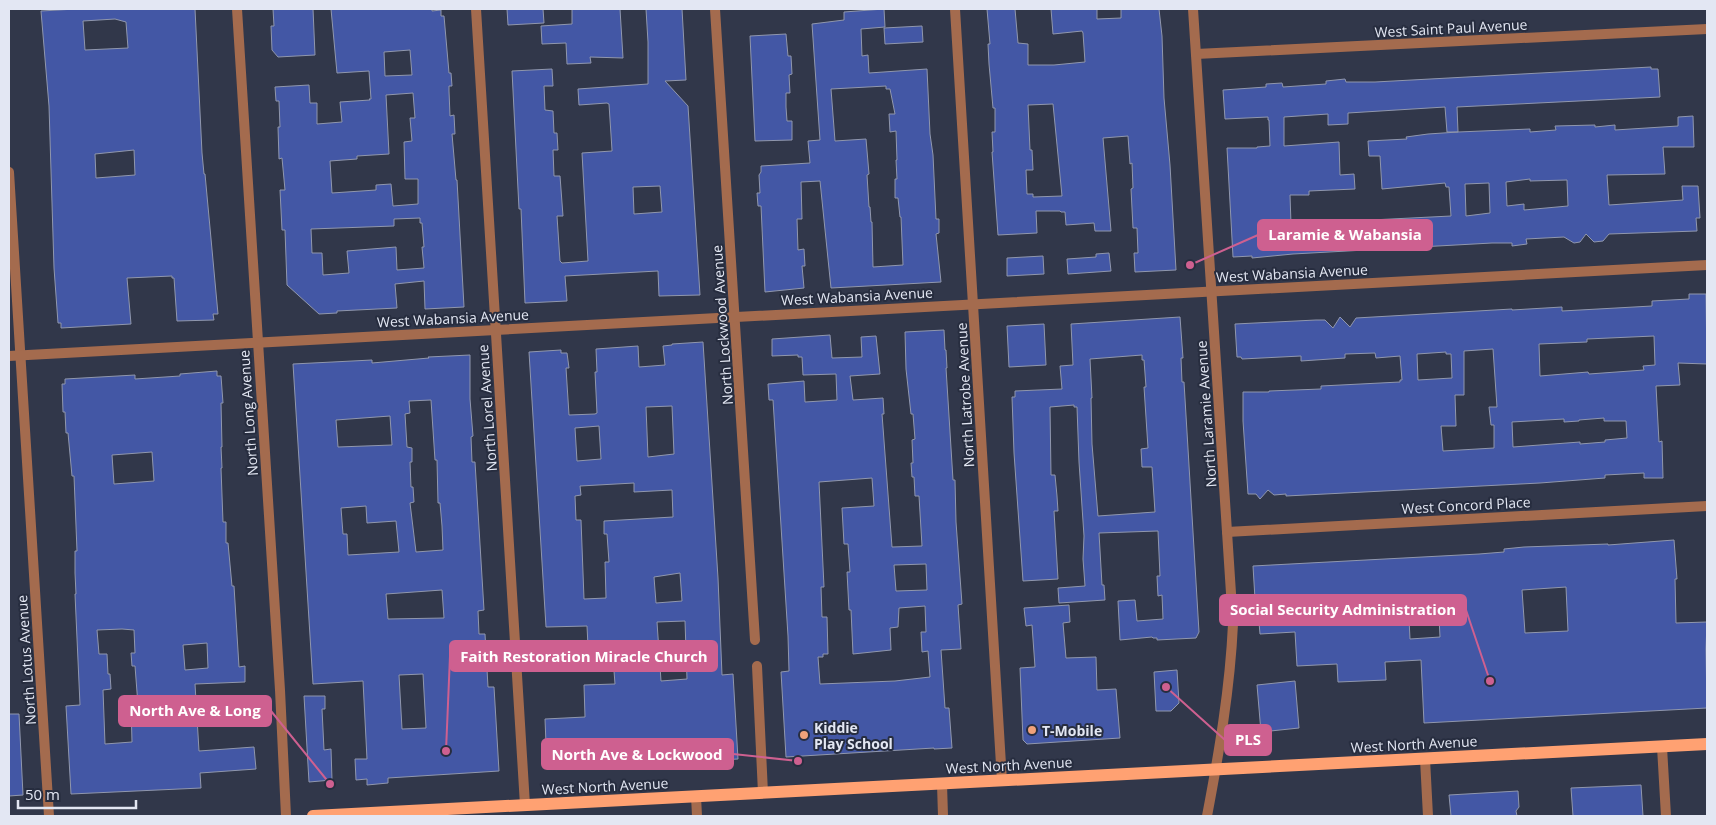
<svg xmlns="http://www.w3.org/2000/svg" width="1716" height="825" viewBox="0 0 1716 825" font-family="'Open Sans',sans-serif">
  <rect width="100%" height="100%" fill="#31374a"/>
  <g fill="#4357a5" stroke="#9097ad" fill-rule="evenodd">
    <path d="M 76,9 L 195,9 L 202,153 L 204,174 L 205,174 L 218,314 L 213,314 L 214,320 L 177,321 L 174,278 L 172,278 L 172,276 L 127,278 L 131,324 L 61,328 L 61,323 L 58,323 L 54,268 L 49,106 L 41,11 ZM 115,19 L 126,22 L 128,48 L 85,50 L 83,21 ZM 134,150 L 135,175 L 96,178 L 95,154 Z"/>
    <path d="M 273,9 L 313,9 L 315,55 L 278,57 L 272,50 L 271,26 L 274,26 Z"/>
    <path d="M 331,9 L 432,9 L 432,11 L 441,10 L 441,16 L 444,16 L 449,73 L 451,73 L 452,86 L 449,86 L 449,91 L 450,116 L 454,115 L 455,134 L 452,134 L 456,180 L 457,180 L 464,307 L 425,309 L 424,281 L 395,284 L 397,308 L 337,311 L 337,313 L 319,314 L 287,285 L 285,230 L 282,230 L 280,190 L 285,190 L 282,158 L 279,159 L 278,127 L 280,127 L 279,101 L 276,101 L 275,87 L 309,85 L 310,103 L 317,103 L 317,124 L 342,122 L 340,102 L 370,100 L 369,99 L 371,99 L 369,71 L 337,73 ZM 410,50 L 412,75 L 385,76 L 384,52 ZM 413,93 L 415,118 L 410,118 L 412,141 L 404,142 L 405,179 L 418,179 L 418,204 L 393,206 L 391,184 L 376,185 L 376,190 L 332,193 L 330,161 L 357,159 L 357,156 L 389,154 L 386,95 ZM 420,218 L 420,223 L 422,223 L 424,247 L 422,247 L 424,268 L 397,270 L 396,247 L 347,251 L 349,273 L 323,275 L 322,253 L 312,253 L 311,229 L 394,226 L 394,219 Z"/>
    <path d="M 507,9 L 543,9 L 544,23 L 508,25 Z"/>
    <path d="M 572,9 L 620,9 L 623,58 L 590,57 L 591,63 L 567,64 L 566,43 L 542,44 L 541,26 L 572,24 Z"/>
    <path d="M 646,9 L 682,9 L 686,80 L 665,81 L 688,106 L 700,295 L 659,296 L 658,271 L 565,276 L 567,301 L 525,303 L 521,209 L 519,209 L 512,71 L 552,69 L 553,86 L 544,86 L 545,110 L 553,111 L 554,133 L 557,133 L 558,150 L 553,150 L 554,176 L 560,176 L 563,216 L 557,216 L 560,261 L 562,263 L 588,261 L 582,153 L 612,151 L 612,150 L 609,104 L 607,103 L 579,105 L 578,89 L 648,84 L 648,42 ZM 660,186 L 662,212 L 634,214 L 633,187 Z"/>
    <path d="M 884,9 L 885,27 L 861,29 L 862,56 L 868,55 L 869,73 L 927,69 L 930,134 L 933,155 L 936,219 L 939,219 L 939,233 L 936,234 L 941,282 L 831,288 L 820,181 L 801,182 L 802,219 L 797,219 L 798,250 L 804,249 L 805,266 L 802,266 L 804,288 L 765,292 L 761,206 L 758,206 L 757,193 L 760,193 L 759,175 L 761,172 L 761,166 L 810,163 L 808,141 L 820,140 L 812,24 L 844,20 L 844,12 ZM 886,86 L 886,89 L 890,89 L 895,114 L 889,114 L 890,132 L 896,131 L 897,160 L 896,160 L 897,179 L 895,179 L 895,198 L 898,198 L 900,217 L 901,217 L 903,265 L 873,267 L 872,222 L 871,222 L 870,207 L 869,207 L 867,175 L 869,174 L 866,139 L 835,141 L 831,89 Z"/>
    <path d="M 987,9 L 1015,9 L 1018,43 L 1028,44 L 1028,65 L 1054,65 L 1085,62 L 1083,33 L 1082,31 L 1053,34 L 1051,9 L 1097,9 L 1097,19 L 1121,18 L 1121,9 L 1159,9 L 1162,36 L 1164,98 L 1170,165 L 1176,270 L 1135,272 L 1134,253 L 1138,253 L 1137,228 L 1133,228 L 1131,189 L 1133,188 L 1132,163 L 1130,164 L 1128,136 L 1103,138 L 1111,231 L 1095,231 L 1094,223 L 1066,225 L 1065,212 L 1061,212 L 1060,211 L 1036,211 L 1037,233 L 998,235 L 992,152 L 993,152 L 992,132 L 995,132 L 995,108 L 993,108 L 989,64 L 988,44 L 990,44 ZM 1053,104 L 1062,196 L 1033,197 L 1033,194 L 1027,194 L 1026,170 L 1033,170 L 1032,150 L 1030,150 L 1028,105 Z"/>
    <path d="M 922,26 L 923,42 L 885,44 L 884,28 Z"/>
    <path d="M 786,34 L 788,56 L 791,56 L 792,74 L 789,75 L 790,93 L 786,93 L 786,107 L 787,121 L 792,121 L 792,140 L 755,141 L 750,36 Z"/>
    <path d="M 1651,67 L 1651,69 L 1658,69 L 1660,97 L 1457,107 L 1458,132 L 1447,132 L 1445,107 L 1348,113 L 1348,124 L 1328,125 L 1328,114 L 1284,117 L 1284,146 L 1339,142 L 1340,175 L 1354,174 L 1355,189 L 1309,191 L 1309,195 L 1290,195 L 1291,224 L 1451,216 L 1449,187 L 1446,187 L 1445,183 L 1382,189 L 1380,156 L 1369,156 L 1368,141 L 1407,139 L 1406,137 L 1428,134 L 1458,132 L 1530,129 L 1530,132 L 1556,130 L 1555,126 L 1595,125 L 1595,127 L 1615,125 L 1615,130 L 1678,126 L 1678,117 L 1693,116 L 1694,147 L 1663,147 L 1665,174 L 1607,175 L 1609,205 L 1683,200 L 1682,186 L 1698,186 L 1700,218 L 1696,218 L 1697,231 L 1609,234 L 1603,241 L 1594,242 L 1586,234 L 1580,242 L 1574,243 L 1564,237 L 1526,239 L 1527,244 L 1512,246 L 1512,243 L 1492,243 L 1293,254 L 1252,258 L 1252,256 L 1233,257 L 1227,148 L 1257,148 L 1257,147 L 1270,146 L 1269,120 L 1268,120 L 1268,117 L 1225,119 L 1223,90 L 1266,87 L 1266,84 L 1282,83 L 1283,87 L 1326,84 L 1326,81 L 1345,79 L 1346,82 L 1375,82 ZM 1530,179 L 1530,181 L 1567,180 L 1568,206 L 1524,210 L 1524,204 L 1507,206 L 1506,182 ZM 1489,183 L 1490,213 L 1466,216 L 1465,184 Z"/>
    <path d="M 1109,253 L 1111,271 L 1068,274 L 1067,259 L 1096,257 L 1096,254 Z"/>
    <path d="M 1043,256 L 1044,274 L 1007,276 L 1007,258 Z"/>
    <path d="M 1689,294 L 1706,294 L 1707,364 L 1678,363 L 1680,385 L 1656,386 L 1659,442 L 1662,441 L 1663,478 L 1644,478 L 1644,473 L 1605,475 L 1605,478 L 1540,483 L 1286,496 L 1286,494 L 1274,495 L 1268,490 L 1260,499 L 1256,494 L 1248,494 L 1243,421 L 1243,392 L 1269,392 L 1269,391 L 1321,389 L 1321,386 L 1400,382 L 1400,380 L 1402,380 L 1400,356 L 1376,358 L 1375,353 L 1345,354 L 1345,358 L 1301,361 L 1301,356 L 1242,359 L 1241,357 L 1237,357 L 1235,324 L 1316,320 L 1325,320 L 1333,328 L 1340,317 L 1350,327 L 1356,318 L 1512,309 L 1512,310 L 1562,307 L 1562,311 L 1652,306 L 1652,301 L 1689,299 ZM 1654,336 L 1655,365 L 1643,366 L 1644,370 L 1589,374 L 1588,372 L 1540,376 L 1539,344 L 1587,342 L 1587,339 ZM 1493,349 L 1497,407 L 1489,407 L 1491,425 L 1494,425 L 1494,448 L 1443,451 L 1441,426 L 1456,426 L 1455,395 L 1464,395 L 1464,351 ZM 1446,352 L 1446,354 L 1451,354 L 1452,378 L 1418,380 L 1417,354 ZM 1604,418 L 1604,421 L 1626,421 L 1627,438 L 1605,440 L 1605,442 L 1580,444 L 1580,442 L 1513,447 L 1512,422 L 1564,419 L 1564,422 L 1579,421 L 1579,420 Z"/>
    <path d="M 1180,317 L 1183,358 L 1181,358 L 1182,382 L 1184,382 L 1199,632 L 1196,638 L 1157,640 L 1157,638 L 1153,638 L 1152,637 L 1120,640 L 1118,601 L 1135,600 L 1137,621 L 1163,619 L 1162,595 L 1158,596 L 1157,576 L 1160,576 L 1158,531 L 1099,533 L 1102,585 L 1104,585 L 1105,600 L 1059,603 L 1058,588 L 1085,586 L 1083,559 L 1084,536 L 1079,462 L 1077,407 L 1074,407 L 1074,405 L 1050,407 L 1051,475 L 1055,475 L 1057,496 L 1058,511 L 1054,511 L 1058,579 L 1023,581 L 1014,453 L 1012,397 L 1015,397 L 1015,391 L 1062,389 L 1060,366 L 1073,365 L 1071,324 ZM 1142,355 L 1142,360 L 1144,360 L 1146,387 L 1144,387 L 1148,448 L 1141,449 L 1142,467 L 1152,467 L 1155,512 L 1098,516 L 1092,444 L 1091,398 L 1092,398 L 1090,359 Z"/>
    <path d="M 1044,324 L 1046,365 L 1009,367 L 1007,326 Z"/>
    <path d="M 944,330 L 945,350 L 946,350 L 947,368 L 946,368 L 953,480 L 955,480 L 956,522 L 962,604 L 958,605 L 961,649 L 941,650 L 945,708 L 949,708 L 952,748 L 934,749 L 934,748 L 786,757 L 781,672 L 789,671 L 788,636 L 773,400 L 769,400 L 768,384 L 804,381 L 805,402 L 837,400 L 836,374 L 803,375 L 802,357 L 798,357 L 798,355 L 772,356 L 772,339 L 830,335 L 832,358 L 862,357 L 861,337 L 876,336 L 880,374 L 850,376 L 853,400 L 883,398 L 884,414 L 882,414 L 892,547 L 922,546 L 919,496 L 915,496 L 914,477 L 912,477 L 911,463 L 913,463 L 912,440 L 915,439 L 913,414 L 911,414 L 906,369 L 905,332 ZM 872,478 L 874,506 L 842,508 L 844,544 L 848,544 L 850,572 L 847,572 L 849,610 L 851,610 L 853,654 L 891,650 L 890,628 L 898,627 L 899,608 L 925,606 L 926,632 L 921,632 L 922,652 L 928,651 L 930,677 L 895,681 L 820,684 L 818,657 L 823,657 L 823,654 L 828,654 L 827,617 L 822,617 L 821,587 L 824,587 L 819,482 ZM 926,564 L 927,590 L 896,591 L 894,565 Z"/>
    <path d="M 703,342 L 718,578 L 722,675 L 733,674 L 738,759 L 547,769 L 545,719 L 585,717 L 584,685 L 615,684 L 612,645 L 588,646 L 587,626 L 546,627 L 529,352 L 561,350 L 561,353 L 567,353 L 569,368 L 566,368 L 569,415 L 595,414 L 597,413 L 595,372 L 597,372 L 596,349 L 638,346 L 639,367 L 665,365 L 663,346 L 672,345 L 672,344 ZM 672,406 L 674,454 L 648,457 L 646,407 ZM 599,426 L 601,459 L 577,461 L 575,428 ZM 634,483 L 634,492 L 672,490 L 673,517 L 604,521 L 604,534 L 607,534 L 609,562 L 605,562 L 606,598 L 584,599 L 581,520 L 576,520 L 575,496 L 581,495 L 580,486 ZM 680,573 L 682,601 L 656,603 L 654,577 ZM 685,621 L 687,679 L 661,681 L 657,622 Z"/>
    <path d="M 470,355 L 470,399 L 473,436 L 471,437 L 472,462 L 475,462 L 484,610 L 478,611 L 479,634 L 485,634 L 488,687 L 494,687 L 499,771 L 388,778 L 388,783 L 367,785 L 367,779 L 356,780 L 355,759 L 367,759 L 363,681 L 313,684 L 293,364 L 372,360 L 372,363 L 429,358 L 428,357 ZM 431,400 L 435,460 L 437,460 L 438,503 L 440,503 L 442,526 L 443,550 L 416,552 L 410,503 L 414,502 L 413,487 L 411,487 L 410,462 L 412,462 L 412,448 L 407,447 L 405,414 L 410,413 L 409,401 ZM 390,416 L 392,445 L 338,447 L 336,420 ZM 366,506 L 367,523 L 396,521 L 399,552 L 348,555 L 347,534 L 343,534 L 341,508 ZM 442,590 L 444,618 L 388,619 L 386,594 ZM 423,674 L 426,728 L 402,729 L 399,675 Z"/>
    <path d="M 217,371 L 217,376 L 221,376 L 223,403 L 221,403 L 222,447 L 221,447 L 222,468 L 221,468 L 223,522 L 226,522 L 226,543 L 228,543 L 232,586 L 234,586 L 239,667 L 245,666 L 245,682 L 195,684 L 199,751 L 254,747 L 256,769 L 200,773 L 201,788 L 71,794 L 66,706 L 80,705 L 75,594 L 76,594 L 75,573 L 75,551 L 77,551 L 74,476 L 72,476 L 68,433 L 66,433 L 65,412 L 63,412 L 62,384 L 65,384 L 65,379 L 135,375 L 135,379 L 180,376 L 180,374 ZM 152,452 L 154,481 L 114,484 L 112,455 ZM 122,629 L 134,630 L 135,653 L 131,653 L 132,666 L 135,666 L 138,705 L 131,705 L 132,742 L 105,744 L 103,690 L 111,689 L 110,674 L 108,674 L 107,654 L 99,654 L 97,630 ZM 207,643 L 208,668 L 185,670 L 183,645 Z"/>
    <path d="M 1674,540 L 1677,579 L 1675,579 L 1676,623 L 1707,622 L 1706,649 L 1707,708 L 1424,723 L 1421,660 L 1385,662 L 1386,680 L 1338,682 L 1337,664 L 1297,666 L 1295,632 L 1260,634 L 1257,599 L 1255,599 L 1253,566 L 1479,554 L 1504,552 L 1504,549 L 1524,547 L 1608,544 L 1608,545 ZM 1566,587 L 1568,631 L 1525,633 L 1522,590 ZM 1438,598 L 1440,637 L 1410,639 L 1408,599 Z"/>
    <path d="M 1069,605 L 1070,622 L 1063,623 L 1066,658 L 1096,657 L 1097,690 L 1116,689 L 1120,738 L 1027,744 L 1023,740 L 1020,668 L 1035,667 L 1032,625 L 1026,626 L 1024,608 Z"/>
    <path d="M 1177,670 L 1179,703 L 1171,711 L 1156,711 L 1154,672 Z"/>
    <path d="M 1295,681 L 1299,728 L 1261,732 L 1257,685 Z"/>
    <path d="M 304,696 L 325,696 L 325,709 L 322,709 L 324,750 L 331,749 L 332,780 L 309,782 Z"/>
    <path d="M 9,714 L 19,714 L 23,795 L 9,796 Z"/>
    <path d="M 1641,785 L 1643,816 L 1573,816 L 1571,788 Z"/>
    <path d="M 1518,791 L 1519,807 L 1516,811 L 1517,816 L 1451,816 L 1449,795 Z"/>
  </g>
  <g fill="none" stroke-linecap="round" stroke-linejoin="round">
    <g stroke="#a46b4e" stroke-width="10">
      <path d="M 237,9 L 280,690 L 286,816"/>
      <path d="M 476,9 L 525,805"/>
      <path d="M 715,9 L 755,640"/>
      <path d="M 955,9 L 1002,781"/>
      <path d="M 1196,54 L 1707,29"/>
      <path d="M 9,172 L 49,816"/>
      <path d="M 9,356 L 1707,265"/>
      <path d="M 1227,532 L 1707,506"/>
      <path d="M 757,666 L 763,793"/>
      <path d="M 1662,747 L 1666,816"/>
      <path d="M 1425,759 L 1428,816"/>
      <path d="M 942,784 L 943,816"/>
      <path d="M 696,796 L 697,816"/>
    </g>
    <path stroke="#a46b4e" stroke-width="10" d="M 1193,9 L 1233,624 C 1230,689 1219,753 1207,816"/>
    <path stroke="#ffa172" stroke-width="12" d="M 313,816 L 1707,744"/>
  </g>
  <g fill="#f0a27a" stroke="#272d3f" stroke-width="2">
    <circle cx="1032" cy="730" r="5"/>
    <circle cx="804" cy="735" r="5"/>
  </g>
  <g text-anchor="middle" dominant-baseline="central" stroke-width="4" stroke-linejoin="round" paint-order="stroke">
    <g font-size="14" fill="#e3e7f3" stroke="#272d3f">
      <text transform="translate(1451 28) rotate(-3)">West Saint Paul Avenue</text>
      <text transform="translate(1292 273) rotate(-3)">West Wabansia Avenue</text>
      <text transform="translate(857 296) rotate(-3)">West Wabansia Avenue</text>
      <text transform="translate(453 318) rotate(-3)">West Wabansia Avenue</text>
      <text transform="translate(722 325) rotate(-94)">North Lockwood Avenue</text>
      <text transform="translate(965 395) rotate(-93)">North Latrobe Avenue</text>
      <text transform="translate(487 408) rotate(-94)">North Lorel Avenue</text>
      <text transform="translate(248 413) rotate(-94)">North Long Avenue</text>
      <text transform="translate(1206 414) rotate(-94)">North Laramie Avenue</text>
      <text transform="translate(1466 505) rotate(-3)">West Concord Place</text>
      <text transform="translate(26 660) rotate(-94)">North Lotus Avenue</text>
      <text transform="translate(1414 744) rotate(-3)">West North Avenue</text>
      <text transform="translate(1009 765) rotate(-3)">West North Avenue</text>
      <text transform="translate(605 786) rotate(-3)">West North Avenue</text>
    </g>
    <g font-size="14" font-weight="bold" fill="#e3e7f3" stroke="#272d3f" text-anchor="start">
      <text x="814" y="727">Kiddie<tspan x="814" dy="16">Play School</tspan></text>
      <text x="1042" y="730">T-Mobile</text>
    </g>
  </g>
  <path fill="none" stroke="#ce6090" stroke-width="2" d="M1190 265L1258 235M1490 681L1466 610M446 751L450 656M330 784L271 711M1166 687L1225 740M798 761L733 754"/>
  <g fill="#ce6090" stroke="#272d3f" stroke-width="2">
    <circle cx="1190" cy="265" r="5"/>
    <circle cx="1490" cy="681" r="5"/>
    <circle cx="446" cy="751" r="5"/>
    <circle cx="330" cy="784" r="5"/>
    <circle cx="1166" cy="687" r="5"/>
    <circle cx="798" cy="761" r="5"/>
  </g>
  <g fill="#ce6090" stroke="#ce6090" stroke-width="2">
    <rect x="1258" y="220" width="174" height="30" rx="5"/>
    <rect x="1220" y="595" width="246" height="30" rx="5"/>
    <rect x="450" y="641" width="267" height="30" rx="5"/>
    <rect x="119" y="696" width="152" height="30" rx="5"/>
    <rect x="1225" y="725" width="46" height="30" rx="5"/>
    <rect x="542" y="739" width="191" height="30" rx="5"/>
  </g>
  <g font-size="15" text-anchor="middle" font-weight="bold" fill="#fff">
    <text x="1345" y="240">Laramie &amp; Wabansia</text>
    <text x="1343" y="615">Social Security Administration</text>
    <text x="584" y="662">Faith Restoration Miracle Church</text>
    <text x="195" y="716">North Ave &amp; Long</text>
    <text x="1248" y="745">PLS</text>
    <text x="637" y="760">North Ave &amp; Lockwood</text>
  </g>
  <rect width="1716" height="825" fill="none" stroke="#e3e7f3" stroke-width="20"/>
  <path d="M18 800v8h118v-8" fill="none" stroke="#e3e7f3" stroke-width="2.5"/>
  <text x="25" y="800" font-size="15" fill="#e3e7f3" stroke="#272d3f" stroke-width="4" paint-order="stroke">50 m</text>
</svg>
